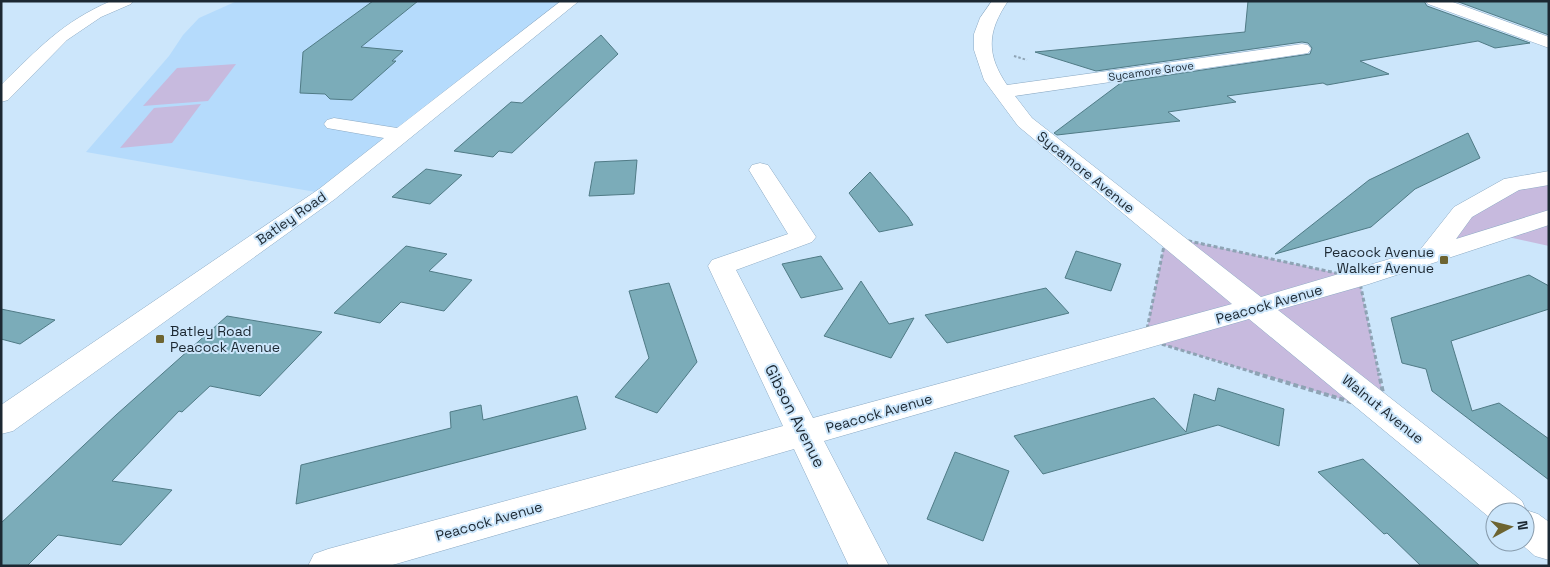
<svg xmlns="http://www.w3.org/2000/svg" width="1550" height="567" viewBox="0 0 1550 567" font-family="'Space Grotesk',sans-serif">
  <rect width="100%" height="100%" fill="#cce6fb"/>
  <path fill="#b5dbfc" d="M 237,1 L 571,1 L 327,194 L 86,152 L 169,56 L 183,35 L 199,18 Z"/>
  <g fill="#c7bade">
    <path d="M 236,64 L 208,101 L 143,106 L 177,68 Z"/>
    <path d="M 201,104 L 172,143 L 120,148 L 154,108 Z"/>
    <path d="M 1549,178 L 1549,246 L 1495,234 L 1429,256 L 1463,212 Z"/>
    <path d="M 1166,236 L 1359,278 L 1387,413 L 1145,339 Z"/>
  </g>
  <g fill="#7bacb9" stroke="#507b86">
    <path d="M 373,1 L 418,1 L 361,47 L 403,51 L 392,61 L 396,61 L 352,100 L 330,99 L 325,94 L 300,93 L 303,52 Z"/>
    <path d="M 1248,1 L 1424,1 L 1427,6 L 1530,43 L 1495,48 L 1478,41 L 1360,61 L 1389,74 L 1327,85 L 1323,83 L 1227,96 L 1236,102 L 1168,112 L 1180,121 L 1057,135 L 1054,133 L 1122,82 L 1310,54 L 1312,48 L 1308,43 L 1302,42 L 1096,71 L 1035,52 L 1245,32 Z"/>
    <path d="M 1456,1 L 1549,1 L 1549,35 Z"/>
    <path d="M 601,35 L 618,54 L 512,153 L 499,151 L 493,157 L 454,151 L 511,102 L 522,103 Z"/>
    <path d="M 1468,133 L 1480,158 L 1415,189 L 1371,227 L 1275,254 L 1369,180 Z"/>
    <path d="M 637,160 L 634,194 L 589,196 L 595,162 Z"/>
    <path d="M 426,169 L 462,175 L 430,204 L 392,197 Z"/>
    <path d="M 870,172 L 908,217 L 913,225 L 879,232 L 849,193 Z"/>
    <path d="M 406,246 L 447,254 L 429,271 L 472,280 L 444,311 L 401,302 L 380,323 L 334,313 Z"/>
    <path d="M 1076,251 L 1121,264 L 1111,291 L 1065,278 Z"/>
    <path d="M 821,256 L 843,289 L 801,298 L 782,264 Z"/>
    <path d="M 1529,275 L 1549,286 L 1549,309 L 1451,341 L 1472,411 L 1499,403 L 1549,439 L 1549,480 L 1432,391 L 1426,369 L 1402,363 L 1391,318 Z"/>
    <path d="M 861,281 L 889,324 L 914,318 L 891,358 L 824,336 Z"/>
    <path d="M 669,283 L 697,362 L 657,413 L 615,397 L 649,358 L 629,291 Z"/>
    <path d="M 1046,288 L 1069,313 L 947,343 L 925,315 Z"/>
    <path d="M 1,309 L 55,320 L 20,344 L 1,339 Z"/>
    <path d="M 227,316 L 322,332 L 260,396 L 210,386 L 182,412 L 179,411 L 112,481 L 172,490 L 121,545 L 58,535 L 27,566 L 1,566 L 1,523 L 116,415 Z"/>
    <path d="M 1218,388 L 1284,409 L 1279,446 L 1218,425 L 1043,474 L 1014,436 L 1154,398 L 1186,432 L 1194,394 L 1215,401 Z"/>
    <path d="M 577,396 L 586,429 L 296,504 L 301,465 L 451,428 L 450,412 L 481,405 L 483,420 Z"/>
    <path d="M 955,452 L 1009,471 L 983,541 L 927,519 Z"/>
    <path d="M 1363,459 L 1395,488 L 1480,566 L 1421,566 L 1387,533 L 1384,534 L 1318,472 Z"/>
  </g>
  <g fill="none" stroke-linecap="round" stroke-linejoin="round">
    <g stroke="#8caac4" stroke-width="1">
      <g id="minor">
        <path d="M 111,1 L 133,1 L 131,4 L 101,17 L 67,40 L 8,100 L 1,102 L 1,85 C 38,49 62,22 111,1 Z"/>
        <path d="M 561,1 L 579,1 L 335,199 L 13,431 L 1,434 L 1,405 L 319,189 L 384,138 L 327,128 L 324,124 L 327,120 L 334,118 L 397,128 Z"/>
        <path d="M 992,1 L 1008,1 C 987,32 986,54 1007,85 L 1302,44 L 1308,45 L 1311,49 L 1308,53 L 1302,54 L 1015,96 L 1032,118 L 1261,297 L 1420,250 L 1454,207 L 1504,179 L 1549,171 L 1549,185 L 1519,190 L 1472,217 L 1456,239 L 1549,210 L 1549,225 L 1369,284 L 1278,310 L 1522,501 L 1526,510 L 1538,514 L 1549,522 L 1549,560 L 1535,556 L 1519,542 L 1525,542 L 1525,512 L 1495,512 L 1495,522 L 1249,319 L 824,441 L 889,566 L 849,566 L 794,449 L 389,566 L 308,566 L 314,554 L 328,549 L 783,426 L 708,266 L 712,260 L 788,234 L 749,170 L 752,165 L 760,163 L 768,165 L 816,237 L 812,242 L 736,270 L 813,418 L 1232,304 L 1018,126 L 984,80 L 974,50 L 974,34 L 980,18 Z"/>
        <path d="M 1426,1 L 1450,1 L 1549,37 L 1549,48 L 1428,4 Z"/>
      </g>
    </g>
    <path stroke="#8ea3b4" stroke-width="2" stroke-dasharray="2.5 2" stroke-linecap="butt" d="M 1014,56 L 1027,60"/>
    <path stroke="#8ea3b4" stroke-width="3" stroke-dasharray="4 2.5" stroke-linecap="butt" d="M 1259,374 L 1145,339 L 1166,236 L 1359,278 L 1379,374"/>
    <path stroke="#8ea3b4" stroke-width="4" stroke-dasharray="5 3" stroke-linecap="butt" d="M 1255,373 L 1387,413 L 1379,373"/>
    <use href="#minor" fill="#fff" fill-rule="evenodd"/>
  </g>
  <g fill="#6d6431" stroke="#cce6fb" stroke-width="2">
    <rect x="1439" y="255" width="10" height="10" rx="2.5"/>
    <rect x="155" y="334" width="10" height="10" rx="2.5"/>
  </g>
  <g text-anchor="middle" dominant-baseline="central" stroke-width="4" stroke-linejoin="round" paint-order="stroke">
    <g font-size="11" fill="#1c2832" stroke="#cce6fb">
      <text transform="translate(1151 71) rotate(-8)">Sycamore Grove</text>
    </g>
    <g font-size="14" fill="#1c2832" stroke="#cce6fb">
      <text transform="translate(1086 172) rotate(39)">Sycamore Avenue</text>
      <text transform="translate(291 218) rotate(-35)">Batley Road</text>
      <text transform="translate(1269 304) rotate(-16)">Peacock Avenue</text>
      <text transform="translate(1383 409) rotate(39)">Walnut Avenue</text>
      <text transform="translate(879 413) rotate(-16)">Peacock Avenue</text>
      <text transform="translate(489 521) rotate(-16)">Peacock Avenue</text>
    </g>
    <g font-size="14" fill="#1c2832" stroke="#cce6fb" text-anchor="end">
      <text x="1434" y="252">Peacock Avenue<tspan x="1434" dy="16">Walker Avenue</tspan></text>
      <text x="170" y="331" text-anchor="start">Batley Road<tspan x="170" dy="16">Peacock Avenue</tspan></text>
    </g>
    <g font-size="16" fill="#1c2832" stroke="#cce6fb">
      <text transform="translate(795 416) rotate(63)">Gibson Avenue</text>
    </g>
  </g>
  <rect width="1550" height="567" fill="none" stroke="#1c2832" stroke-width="5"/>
  <g transform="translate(1510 527) rotate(83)"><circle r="24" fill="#cce6fb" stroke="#869aab"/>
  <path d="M0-4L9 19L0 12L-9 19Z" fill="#6d6431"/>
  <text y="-8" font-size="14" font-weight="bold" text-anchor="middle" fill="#1c2832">N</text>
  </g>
</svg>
